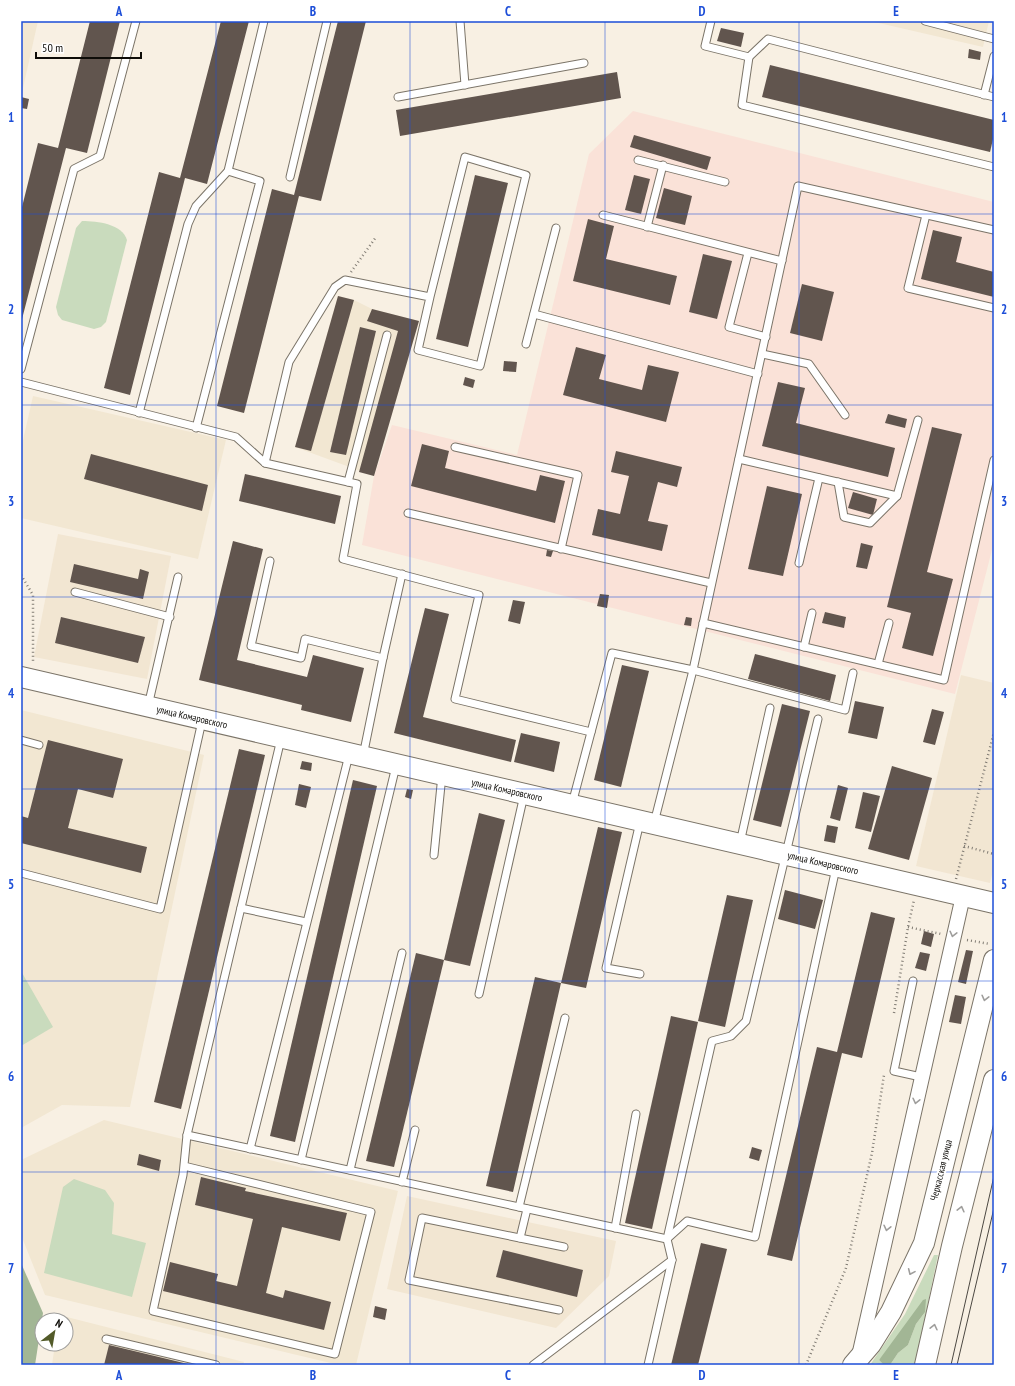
<svg xmlns="http://www.w3.org/2000/svg" width="1015" height="1386" viewBox="0 0 1015 1386" font-family="'PT Sans Narrow',sans-serif">
  <rect width="100%" height="100%" fill="#f8f0e3"/>
  <g fill="#f2e6d2">
    <path d="M 58,534 L 171,556 L 147,679 L 34,657 Z"/>
    <path d="M 961,675 L 994,683 L 994,867 L 990,883 L 916,866 Z"/>
    <path d="M 407,1196 L 616,1241 L 609,1276 L 556,1328 L 387,1289 Z"/>
  </g>
  <g fill="#f2e7d2">
    <path d="M 21,21 L 38,21 L 21,97 Z"/>
    <path d="M 870,21 L 989,21 L 983,47 Z"/>
    <path d="M 338,296 L 354,300 L 372,309 L 419,321 L 374,476 L 295,447 Z"/>
    <path d="M 33,396 L 226,440 L 198,559 L 21,518 L 21,449 Z"/>
    <path d="M 21,710 L 204,755 L 130,1107 L 62,1105 L 21,1128 Z"/>
    <path d="M 104,1120 L 398,1191 L 356,1365 L 339,1365 L 45,1295 L 21,1235 L 21,1160 Z"/>
    <path d="M 59,1315 L 244,1362 L 243,1365 L 52,1365 L 55,1344 L 66,1344 L 66,1320 L 58,1320 Z"/>
  </g>
  <path fill="#fae2d8" d="M 633,111 L 994,202 L 994,542 L 955,694 L 362,545 L 374,476 L 392,425 L 517,455 L 589,154 Z"/>
  <g fill="#c9dbbd">
    <path d="M 82,221 C 98,221 122,224 127,240 L 106,322 L 101,327 L 94,329 L 62,320 L 58,315 L 56,307 L 76,228 Z"/>
    <path d="M 21,971 L 53,1027 L 21,1046 Z"/>
    <path d="M 74,1179 L 105,1190 L 114,1203 L 112,1234 L 146,1243 L 132,1297 L 44,1273 L 63,1187 Z"/>
    <path d="M 934,1255 L 938,1255 L 915,1365 L 890,1365 L 898,1353 L 908,1345 L 916,1324 L 925,1312 L 879,1360 L 884,1365 L 875,1363 L 870,1365 L 905,1314 Z"/>
  </g>
  <g fill="#a2b695">
    <path d="M 21,1263 L 43,1313 L 35,1365 L 21,1365 Z"/>
    <path d="M 926,1299 L 925,1312 L 916,1324 L 908,1345 L 898,1353 L 890,1365 L 884,1365 L 879,1360 L 923,1300 Z"/>
  </g>
  <g fill="#61554e">
    <path d="M 90,21 L 120,21 L 87,153 L 66,148 L 21,323 L 21,211 L 38,143 L 58,148 Z"/>
    <path d="M 221,21 L 249,21 L 207,184 L 185,178 L 130,395 L 104,388 L 159,172 L 180,178 Z"/>
    <path d="M 338,21 L 366,21 L 321,201 L 299,196 L 244,413 L 217,406 L 272,189 L 294,195 Z"/>
    <path d="M 721,28 L 744,33 L 741,47 L 717,41 Z"/>
    <path d="M 969,49 L 981,52 L 980,60 L 968,58 Z"/>
    <path d="M 770,65 L 994,120 L 994,135 L 990,152 L 762,97 Z"/>
    <path d="M 617,72 L 621,98 L 400,136 L 396,110 Z"/>
    <path d="M 21,97 L 29,99 L 27,109 L 21,108 Z"/>
    <path d="M 634,135 L 711,157 L 707,170 L 630,147 Z"/>
    <path d="M 475,175 L 508,183 L 468,347 L 436,339 Z"/>
    <path d="M 634,175 L 650,179 L 641,214 L 625,210 Z"/>
    <path d="M 664,188 L 692,196 L 685,225 L 656,218 Z"/>
    <path d="M 588,219 L 614,226 L 606,259 L 677,276 L 670,305 L 573,281 Z"/>
    <path d="M 933,230 L 962,237 L 956,262 L 994,272 L 994,297 L 921,279 Z"/>
    <path d="M 703,254 L 732,261 L 717,319 L 689,312 Z"/>
    <path d="M 802,284 L 834,292 L 822,341 L 790,333 Z"/>
    <path d="M 338,296 L 354,300 L 311,451 L 295,447 Z"/>
    <path d="M 372,309 L 419,321 L 374,476 L 359,472 L 398,331 L 367,321 Z"/>
    <path d="M 360,327 L 376,331 L 346,455 L 330,452 Z"/>
    <path d="M 576,347 L 606,355 L 599,379 L 642,390 L 648,365 L 679,372 L 666,422 L 563,395 Z"/>
    <path d="M 504,361 L 517,362 L 516,372 L 503,371 Z"/>
    <path d="M 465,377 L 475,380 L 473,388 L 463,385 Z"/>
    <path d="M 778,382 L 805,388 L 796,423 L 895,448 L 888,477 L 762,446 Z"/>
    <path d="M 888,414 L 907,419 L 905,428 L 885,423 Z"/>
    <path d="M 932,427 L 962,434 L 927,572 L 953,579 L 933,656 L 902,648 L 911,613 L 887,607 Z"/>
    <path d="M 422,444 L 449,451 L 445,468 L 536,491 L 540,475 L 565,481 L 555,523 L 411,486 Z"/>
    <path d="M 616,451 L 682,467 L 677,487 L 658,482 L 648,521 L 668,525 L 662,551 L 592,535 L 598,509 L 620,514 L 629,476 L 611,472 Z"/>
    <path d="M 91,454 L 208,485 L 202,511 L 84,479 Z"/>
    <path d="M 245,474 L 341,496 L 335,524 L 239,501 Z"/>
    <path d="M 767,486 L 802,494 L 783,576 L 748,569 Z"/>
    <path d="M 853,492 L 877,499 L 873,515 L 848,508 Z"/>
    <path d="M 233,541 L 263,549 L 237,660 L 307,677 L 313,655 L 364,668 L 351,722 L 301,710 L 302,705 L 199,680 Z"/>
    <path d="M 861,543 L 873,546 L 867,569 L 856,567 Z"/>
    <path d="M 547,550 L 553,551 L 551,557 L 546,556 Z"/>
    <path d="M 74,564 L 138,579 L 140,569 L 149,572 L 143,599 L 70,582 Z"/>
    <path d="M 600,594 L 609,595 L 607,608 L 597,606 Z"/>
    <path d="M 513,600 L 525,602 L 520,624 L 508,621 Z"/>
    <path d="M 425,608 L 449,614 L 423,717 L 516,740 L 511,762 L 394,733 Z"/>
    <path d="M 825,612 L 846,617 L 844,628 L 822,623 Z"/>
    <path d="M 61,617 L 145,637 L 138,663 L 55,643 Z"/>
    <path d="M 686,617 L 692,618 L 691,626 L 684,625 Z"/>
    <path d="M 755,654 L 836,675 L 830,701 L 748,679 Z"/>
    <path d="M 622,665 L 649,671 L 621,787 L 594,780 Z"/>
    <path d="M 855,701 L 884,707 L 877,739 L 848,733 Z"/>
    <path d="M 782,704 L 810,711 L 781,827 L 753,820 Z"/>
    <path d="M 932,709 L 944,712 L 935,745 L 923,742 Z"/>
    <path d="M 521,733 L 560,742 L 554,772 L 514,762 Z"/>
    <path d="M 48,740 L 123,759 L 113,798 L 78,789 L 68,828 L 147,847 L 141,873 L 21,843 L 21,816 L 28,818 Z"/>
    <path d="M 239,749 L 265,755 L 181,1109 L 154,1102 Z"/>
    <path d="M 302,761 L 312,763 L 311,771 L 300,769 Z"/>
    <path d="M 892,766 L 932,778 L 909,860 L 868,849 Z"/>
    <path d="M 353,780 L 377,786 L 295,1142 L 270,1136 Z"/>
    <path d="M 299,784 L 311,787 L 306,808 L 295,805 Z"/>
    <path d="M 838,785 L 848,788 L 840,821 L 830,818 Z"/>
    <path d="M 407,789 L 413,790 L 411,799 L 405,797 Z"/>
    <path d="M 863,792 L 880,796 L 871,832 L 855,828 Z"/>
    <path d="M 479,813 L 505,820 L 470,966 L 444,960 Z"/>
    <path d="M 827,825 L 838,827 L 835,843 L 824,841 Z"/>
    <path d="M 598,827 L 622,832 L 586,988 L 561,983 L 513,1192 L 486,1186 L 535,977 L 561,983 Z"/>
    <path d="M 785,890 L 823,900 L 815,929 L 778,919 Z"/>
    <path d="M 727,895 L 753,900 L 725,1027 L 698,1021 Z"/>
    <path d="M 871,912 L 895,918 L 862,1058 L 842,1053 L 792,1261 L 767,1255 L 817,1047 L 837,1052 Z"/>
    <path d="M 924,931 L 934,934 L 931,947 L 921,944 Z"/>
    <path d="M 966,950 L 973,951 L 966,984 L 958,982 Z"/>
    <path d="M 920,952 L 930,954 L 926,971 L 915,968 Z"/>
    <path d="M 416,953 L 444,960 L 394,1167 L 366,1161 Z"/>
    <path d="M 955,995 L 966,997 L 961,1024 L 949,1022 Z"/>
    <path d="M 671,1016 L 698,1022 L 652,1229 L 625,1223 Z"/>
    <path d="M 752,1147 L 762,1150 L 759,1161 L 749,1158 Z"/>
    <path d="M 139,1154 L 161,1160 L 159,1171 L 137,1165 Z"/>
    <path d="M 201,1177 L 246,1188 L 245,1191 L 347,1213 L 340,1241 L 282,1227 L 266,1293 L 283,1298 L 285,1290 L 331,1302 L 324,1330 L 163,1291 L 170,1262 L 218,1274 L 216,1281 L 237,1286 L 253,1219 L 195,1205 Z"/>
    <path d="M 701,1243 L 727,1249 L 698,1365 L 671,1365 Z"/>
    <path d="M 503,1250 L 583,1270 L 577,1297 L 496,1277 Z"/>
    <path d="M 375,1306 L 387,1309 L 385,1320 L 373,1317 Z"/>
    <path d="M 109,1345 L 188,1364 L 188,1365 L 104,1365 Z"/>
  </g>
  <g fill="none" stroke-linecap="round" stroke-linejoin="round">
    <g stroke="#7b7468" stroke-width="9">
      <g id="lane">
        <path d="M 460,21 L 465,85"/>
        <path d="M 711,21 L 705,46 L 749,57 L 768,39 L 994,97"/>
        <path d="M 925,21 L 994,39"/>
        <path d="M 749,57 L 742,105 L 994,167"/>
        <path d="M 984,95 L 994,56"/>
        <path d="M 398,97 L 584,63"/>
        <path d="M 638,160 L 725,182"/>
        <path d="M 290,177 L 327,21"/>
        <path d="M 603,215 L 782,261"/>
        <path d="M 926,215 L 908,288 L 994,308"/>
        <path d="M 647,227 L 663,165"/>
        <path d="M 748,253 L 729,327 L 766,337"/>
        <path d="M 534,314 L 758,374"/>
        <path d="M 526,344 L 556,228"/>
        <path d="M 762,354 L 809,364 L 845,415"/>
        <path d="M 21,369 L 74,169 L 100,156 L 136,21"/>
        <path d="M 21,382 L 236,437 L 265,463 L 357,484 L 343,559 L 479,595 L 455,699 L 591,732"/>
        <path d="M 139,413 L 188,224 L 196,206 L 228,171 L 264,21"/>
        <path d="M 196,428 L 260,181 L 228,171"/>
        <path d="M 455,447 L 578,475 L 561,549"/>
        <path d="M 739,459 L 897,496 L 918,420"/>
        <path d="M 265,463 L 289,362 L 335,287 L 345,280 L 430,297 L 418,350 L 480,366 L 526,175 L 465,157 L 430,297"/>
        <path d="M 348,482 L 387,335"/>
        <path d="M 838,482 L 844,517 L 870,523 L 897,496"/>
        <path d="M 408,513 L 711,583"/>
        <path d="M 270,561 L 251,646 L 301,658 L 305,639 L 383,658"/>
        <path d="M 799,563 L 819,478"/>
        <path d="M 75,592 L 170,617"/>
        <path d="M 703,623 L 944,680 L 994,460"/>
        <path d="M 804,647 L 812,613"/>
        <path d="M 878,664 L 889,623"/>
        <path d="M 148,706 L 178,577"/>
        <path d="M 21,740 L 39,745"/>
        <path d="M 363,756 L 383,658 L 402,574"/>
        <path d="M 572,804 L 612,653 L 693,670 L 845,710 L 853,673"/>
        <path d="M 640,822 L 606,968 L 640,974"/>
        <path d="M 654,823 L 693,670 L 798,186 L 994,230"/>
        <path d="M 740,843 L 770,708"/>
        <path d="M 434,855 L 442,775"/>
        <path d="M 21,873 L 160,909 L 202,721"/>
        <path d="M 241,908 L 306,922"/>
        <path d="M 913,981 L 894,1071 L 921,1077"/>
        <path d="M 479,994 L 524,795"/>
        <path d="M 187,1135 L 667,1239 L 687,1221 L 755,1237 L 836,868"/>
        <path d="M 250,1149 L 349,755"/>
        <path d="M 301,1160 L 396,766"/>
        <path d="M 184,1166 L 371,1212 L 335,1354 L 153,1311 L 183,1175 L 187,1135 L 281,739"/>
        <path d="M 350,1170 L 402,953"/>
        <path d="M 402,1182 L 415,1130"/>
        <path d="M 519,1207 L 565,1018"/>
        <path d="M 615,1228 L 636,1114"/>
        <path d="M 520,1238 L 527,1209"/>
        <path d="M 559,1310 L 409,1280 L 422,1218 L 564,1247"/>
        <path d="M 106,1339 L 216,1365"/>
        <path d="M 533,1365 L 672,1260"/>
        <path d="M 648,1365 L 672,1260 L 667,1239 L 712,1041 L 731,1036 L 746,1021 L 818,719"/>
      </g>
    </g>
    <g stroke="#7b7468" stroke-width="16">
      <path id="street" d="M 859,1356 L 963,896"/>
    </g>
    <g stroke="#7b7468" stroke-width="22">
      <g id="secondary">
        <path d="M 21,677 L 994,903"/>
        <path d="M 853,1365 L 871,1344 L 891,1312 L 924,1243 L 994,960"/>
        <path d="M 925,1365 L 952,1246 L 994,1080"/>
      </g>
    </g>
    <g stroke="#817c74" stroke-width="2.5" stroke-dasharray="1 3" stroke-linecap="butt">
      <path d="M 351,272 L 376,237"/>
      <path d="M 21,575 L 33,595 L 33,663"/>
      <path d="M 964,846 L 994,854"/>
      <path d="M 956,879 L 994,732"/>
      <path d="M 908,927 L 941,934"/>
      <path d="M 967,940 L 990,944"/>
      <path d="M 894,1013 L 908,927 L 914,900"/>
      <path d="M 806,1365 L 846,1268 L 872,1153 L 884,1075"/>
    </g>
    <use href="#lane" stroke="#fff" stroke-width="7"/>
    <use href="#street" stroke="#fff" stroke-width="14"/>
    <use href="#secondary" stroke="#fff" stroke-width="20"/>
    <g stroke="#4c4842" stroke-width="1">
      <path d="M 951,1365 L 994,1176"/>
      <path d="M 957,1365 L 994,1208"/>
    </g>
  </g>
  <defs><path id="oneway-chevron" d="M-2-3.5L2.5 0L-2 3.5" fill="none" stroke-width="1.6" stroke-linecap="round" stroke-linejoin="round"/></defs>
  <g stroke="#9f9e9c">
    <use href="#oneway-chevron" transform="translate(953 934) rotate(104)"/>
    <use href="#oneway-chevron" transform="translate(985 998) rotate(104)"/>
    <use href="#oneway-chevron" transform="translate(916 1101) rotate(103)"/>
    <use href="#oneway-chevron" transform="translate(961 1209) rotate(-76)"/>
    <use href="#oneway-chevron" transform="translate(887 1228) rotate(103)"/>
    <use href="#oneway-chevron" transform="translate(911 1272) rotate(114)"/>
    <use href="#oneway-chevron" transform="translate(934 1327) rotate(-77)"/>
  </g>
  <path fill="none" stroke="#1d4ed8" stroke-width="1" stroke-opacity="0.55" d="M 216,21 L 216,1365M 410,21 L 410,1365M 605,21 L 605,1365M 799,21 L 799,1365M 21,214 L 994,214M 21,405 L 994,405M 21,597 L 994,597M 21,789 L 994,789M 21,981 L 994,981M 21,1172 L 994,1172"/>
  <g text-anchor="middle" dominant-baseline="central" stroke-width="4" stroke-linejoin="round" paint-order="stroke">
    <g font-size="10" fill="#0e0c08" stroke="#fff">
      <text transform="translate(192 717) rotate(13)">улица Комаровского</text>
      <text transform="translate(507 790) rotate(13)">улица Комаровского</text>
      <text transform="translate(823 863) rotate(13)">улица Комаровского</text>
      <text transform="translate(941 1170) rotate(-76)">Черкасская улица</text>
    </g>
  </g>
  <rect width="1015" height="1386" fill="none" stroke="#ffffff" stroke-width="44"/>
  <g transform="translate(54 1332) rotate(31)"><circle r="19" fill="#ffffff" stroke="#9f9e9c"/>
  <path d="M0-3L7 15L0 10L-7 15Z" fill="#535b29"/>
  <text y="-6" font-size="11" font-weight="bold" text-anchor="middle" fill="#0e0c08">N</text>
  </g>
  <path d="M36 52v6h105v-6" fill="none" stroke="#0e0c08" stroke-width="2"/>
  <text x="42" y="52" font-size="12" fill="#0e0c08" stroke="#ffffff" stroke-width="3" paint-order="stroke">50 m</text>
  <rect x="22" y="22" width="971" height="1342" fill="none" stroke="#1d4ed8" stroke-width="1.5"/>
  <g font-size="13" text-anchor="middle" font-weight="bold" fill="#1d4ed8">
    <text x="119" y="16">A</text>
    <text x="313" y="16">B</text>
    <text x="508" y="16">C</text>
    <text x="702" y="16">D</text>
    <text x="896" y="16">E</text>
    <text x="11" y="122">1</text>
    <text x="1004" y="122">1</text>
    <text x="11" y="314">2</text>
    <text x="1004" y="314">2</text>
    <text x="11" y="506">3</text>
    <text x="1004" y="506">3</text>
    <text x="11" y="698">4</text>
    <text x="1004" y="698">4</text>
    <text x="11" y="889">5</text>
    <text x="1004" y="889">5</text>
    <text x="11" y="1081">6</text>
    <text x="1004" y="1081">6</text>
    <text x="11" y="1273">7</text>
    <text x="1004" y="1273">7</text>
    <text x="119" y="1380">A</text>
    <text x="313" y="1380">B</text>
    <text x="508" y="1380">C</text>
    <text x="702" y="1380">D</text>
    <text x="896" y="1380">E</text>
  </g>
</svg>
